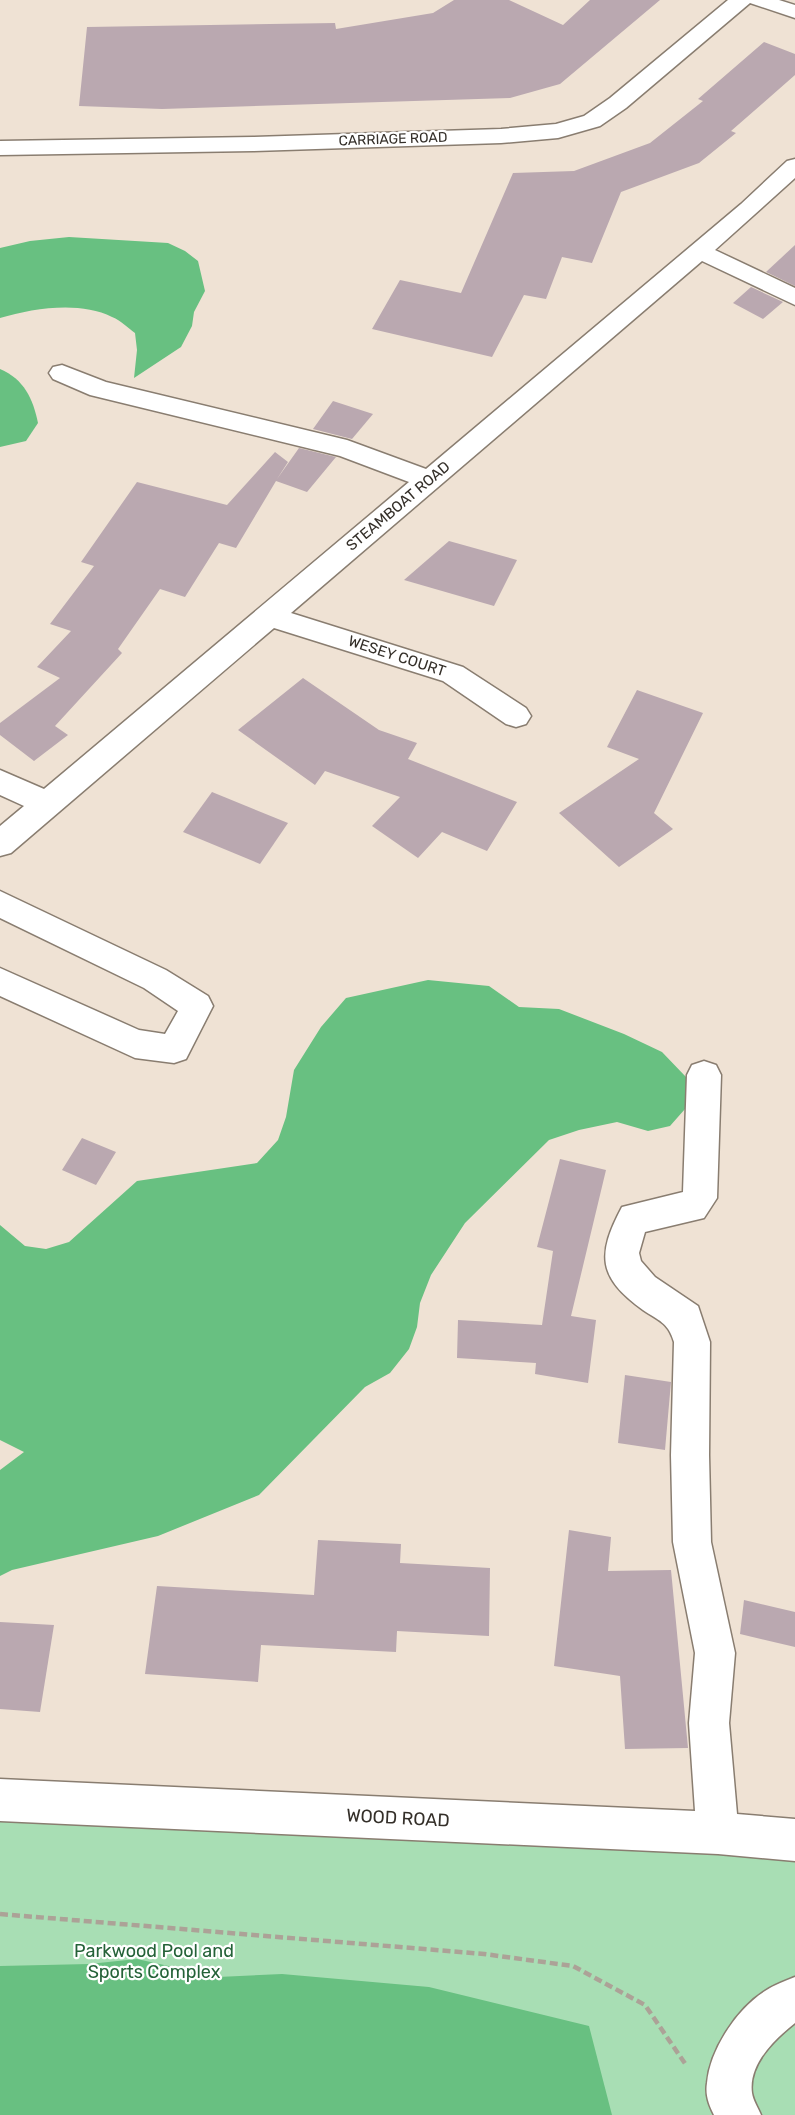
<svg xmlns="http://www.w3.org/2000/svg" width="795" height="2115" viewBox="0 0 795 2115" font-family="Rubik,sans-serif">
  <rect width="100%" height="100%" fill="#efe2d4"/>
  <path fill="#a8deb4" d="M 0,1800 L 795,1840 L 795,2115 L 0,2115 Z"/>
  <g fill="#68c081">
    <path d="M 69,237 L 168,243 L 185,251 L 198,261 L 205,291 L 194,312 L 192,326 L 181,347 L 134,378 L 137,350 L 135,333 C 128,328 120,320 112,317 C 80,301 34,308 0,318 L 0,248 L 30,241 Z"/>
    <path d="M 0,369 C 24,379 33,399 38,423 L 26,441 L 0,447 Z"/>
    <path d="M 428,980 L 489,986 L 519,1007 L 559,1009 L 624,1034 L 662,1052 L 686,1077 L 692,1091 L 685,1109 L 670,1126 L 648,1131 L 617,1122 L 579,1130 L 549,1140 L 465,1223 L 431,1275 L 420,1303 L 417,1327 L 409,1349 L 390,1373 L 365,1387 L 259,1495 L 158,1536 L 12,1570 L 0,1576 L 0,1470 L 24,1452 L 0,1440 L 0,1225 L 25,1246 L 46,1249 L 69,1242 L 137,1181 L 257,1163 L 278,1140 L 286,1117 L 294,1070 L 321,1027 L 346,998 Z"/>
    <path d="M 137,1959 L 218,1977 L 282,1974 L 429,1987 L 589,2026 L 612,2115 L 0,2115 L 0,1966 L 89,1964 Z"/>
  </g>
  <g fill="#baa8b0">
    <path d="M 454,0 L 509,0 L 563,25 L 590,0 L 660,0 L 560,84 L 510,98 L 162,109 L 79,106 L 87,27 L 335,23 L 336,29 L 433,13 Z"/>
    <path d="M 764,42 L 795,54 L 795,75 L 731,131 L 736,133 L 699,163 L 621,192 L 592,263 L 562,257 L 546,299 L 524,295 L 492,357 L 372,329 L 400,280 L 461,293 L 513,173 L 574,171 L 650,143 L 703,101 L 698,99 Z"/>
    <path d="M 795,245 L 795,286 L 766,272 Z"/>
    <path d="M 751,287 L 783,302 L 763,319 L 733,303 Z"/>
    <path d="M 333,401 L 373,414 L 352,439 L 313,429 Z"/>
    <path d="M 299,448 L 336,457 L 307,492 L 276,481 L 236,548 L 219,543 L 185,597 L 160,589 L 118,649 L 122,653 L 55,726 L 68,735 L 34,761 L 0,735 L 0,723 L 60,678 L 37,667 L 71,631 L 50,624 L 94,566 L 81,562 L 137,482 L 227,505 L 275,452 L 288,462 L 277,479 Z"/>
    <path d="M 449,541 L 517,560 L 494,606 L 404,580 Z"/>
    <path d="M 303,678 L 379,730 L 417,743 L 408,759 L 517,802 L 487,851 L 442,832 L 418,858 L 372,826 L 400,797 L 325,771 L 315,785 L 238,730 Z"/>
    <path d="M 637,690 L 703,713 L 654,813 L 673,829 L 619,867 L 559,813 L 639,759 L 607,747 Z"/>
    <path d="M 212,792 L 288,823 L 260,864 L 183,832 Z"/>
    <path d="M 82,1138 L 116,1152 L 96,1185 L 62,1170 Z"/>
    <path d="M 560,1159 L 606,1170 L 571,1316 L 596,1320 L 588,1383 L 535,1374 L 536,1363 L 457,1358 L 458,1320 L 542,1325 L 553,1251 L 537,1247 Z"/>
    <path d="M 625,1375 L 671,1382 L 665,1450 L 618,1443 Z"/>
    <path d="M 569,1530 L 611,1537 L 608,1571 L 671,1570 L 688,1748 L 625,1749 L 620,1676 L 554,1666 Z"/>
    <path d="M 318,1540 L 401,1544 L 400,1563 L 490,1568 L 489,1636 L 397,1631 L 396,1652 L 261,1645 L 258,1682 L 145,1674 L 157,1586 L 314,1595 Z"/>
    <path d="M 744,1600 L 795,1612 L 795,1647 L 740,1634 Z"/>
    <path d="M 0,1622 L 54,1625 L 40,1712 L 0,1709 Z"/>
  </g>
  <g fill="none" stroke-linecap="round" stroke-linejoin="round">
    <g stroke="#897d70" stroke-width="3">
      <g id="minor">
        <path d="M 728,0 L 779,0 L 795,5 L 795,18 L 750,3 L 626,108 L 600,126 L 558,138 L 501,143 L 253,151 L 0,155 L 0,141 L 253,137 L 501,129 L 556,124 L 584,116 L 610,98 Z"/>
        <path d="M 795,159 L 795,178 L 715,250 L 795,288 L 795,305 L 702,261 L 291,613 L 463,667 L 526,708 L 531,716 L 526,724 L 516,727 L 506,724 L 443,681 L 274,628 L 11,853 L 0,856 L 0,826 L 24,806 L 0,795 L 0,770 L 44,789 L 409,482 L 340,456 L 90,395 L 53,379 L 49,373 L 53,367 L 62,365 L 106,382 L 347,440 L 426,469 L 741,204 L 787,161 Z"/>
        <path d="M 0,891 L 166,970 L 208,996 L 213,1006 L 186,1059 L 174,1063 L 135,1058 L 0,996 L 0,968 L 139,1030 L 165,1034 L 178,1011 L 144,988 L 0,918 Z"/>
        <path d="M 704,1061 L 716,1065 L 721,1075 L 717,1198 L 704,1218 L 645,1232 L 639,1253 L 641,1261 L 655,1277 L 698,1306 L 710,1342 L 709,1455 L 711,1542 L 735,1653 L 729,1723 L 737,1814 L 795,1819 L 795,1861 L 718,1854 L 0,1821 L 0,1779 L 695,1811 L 689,1723 L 695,1653 L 673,1542 L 671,1455 L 674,1342 C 668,1322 659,1321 643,1310 C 597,1277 597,1254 622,1207 L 683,1192 L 687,1075 L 692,1065 Z"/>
        <path d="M 795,1977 L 795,2023 C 775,2039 748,2064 752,2093 C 753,2100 758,2108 761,2115 L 714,2115 C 709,2105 705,2095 707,2083 C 710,2049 737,2009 765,1991 C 774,1985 785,1981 795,1977 Z"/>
      </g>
    </g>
    <path stroke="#aca297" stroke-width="4.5" stroke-dasharray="8 4" stroke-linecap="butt" d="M 0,1914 L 484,1954 L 573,1966 L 645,2005 L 686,2065"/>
    <use href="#minor" fill="#fff" fill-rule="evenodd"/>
  </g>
  <g text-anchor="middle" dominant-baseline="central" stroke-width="4.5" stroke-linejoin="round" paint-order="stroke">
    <g font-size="14" fill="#342f29" stroke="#fff">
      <text transform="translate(393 139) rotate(-2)">CARRIAGE ROAD</text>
    </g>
    <g font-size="15" fill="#342f29" stroke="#fff">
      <text transform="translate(398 506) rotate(-40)">STEAMBOAT ROAD</text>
      <text transform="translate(397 656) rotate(18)">WESEY COURT</text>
    </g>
    <g font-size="18" fill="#342f29" stroke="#fff">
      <text transform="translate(398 1818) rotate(3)">WOOD ROAD</text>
    </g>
    <g font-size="18" fill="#246238" stroke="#fff">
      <text x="154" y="1951">Parkwood Pool and<tspan x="154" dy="21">Sports Complex</tspan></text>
    </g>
  </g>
</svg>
